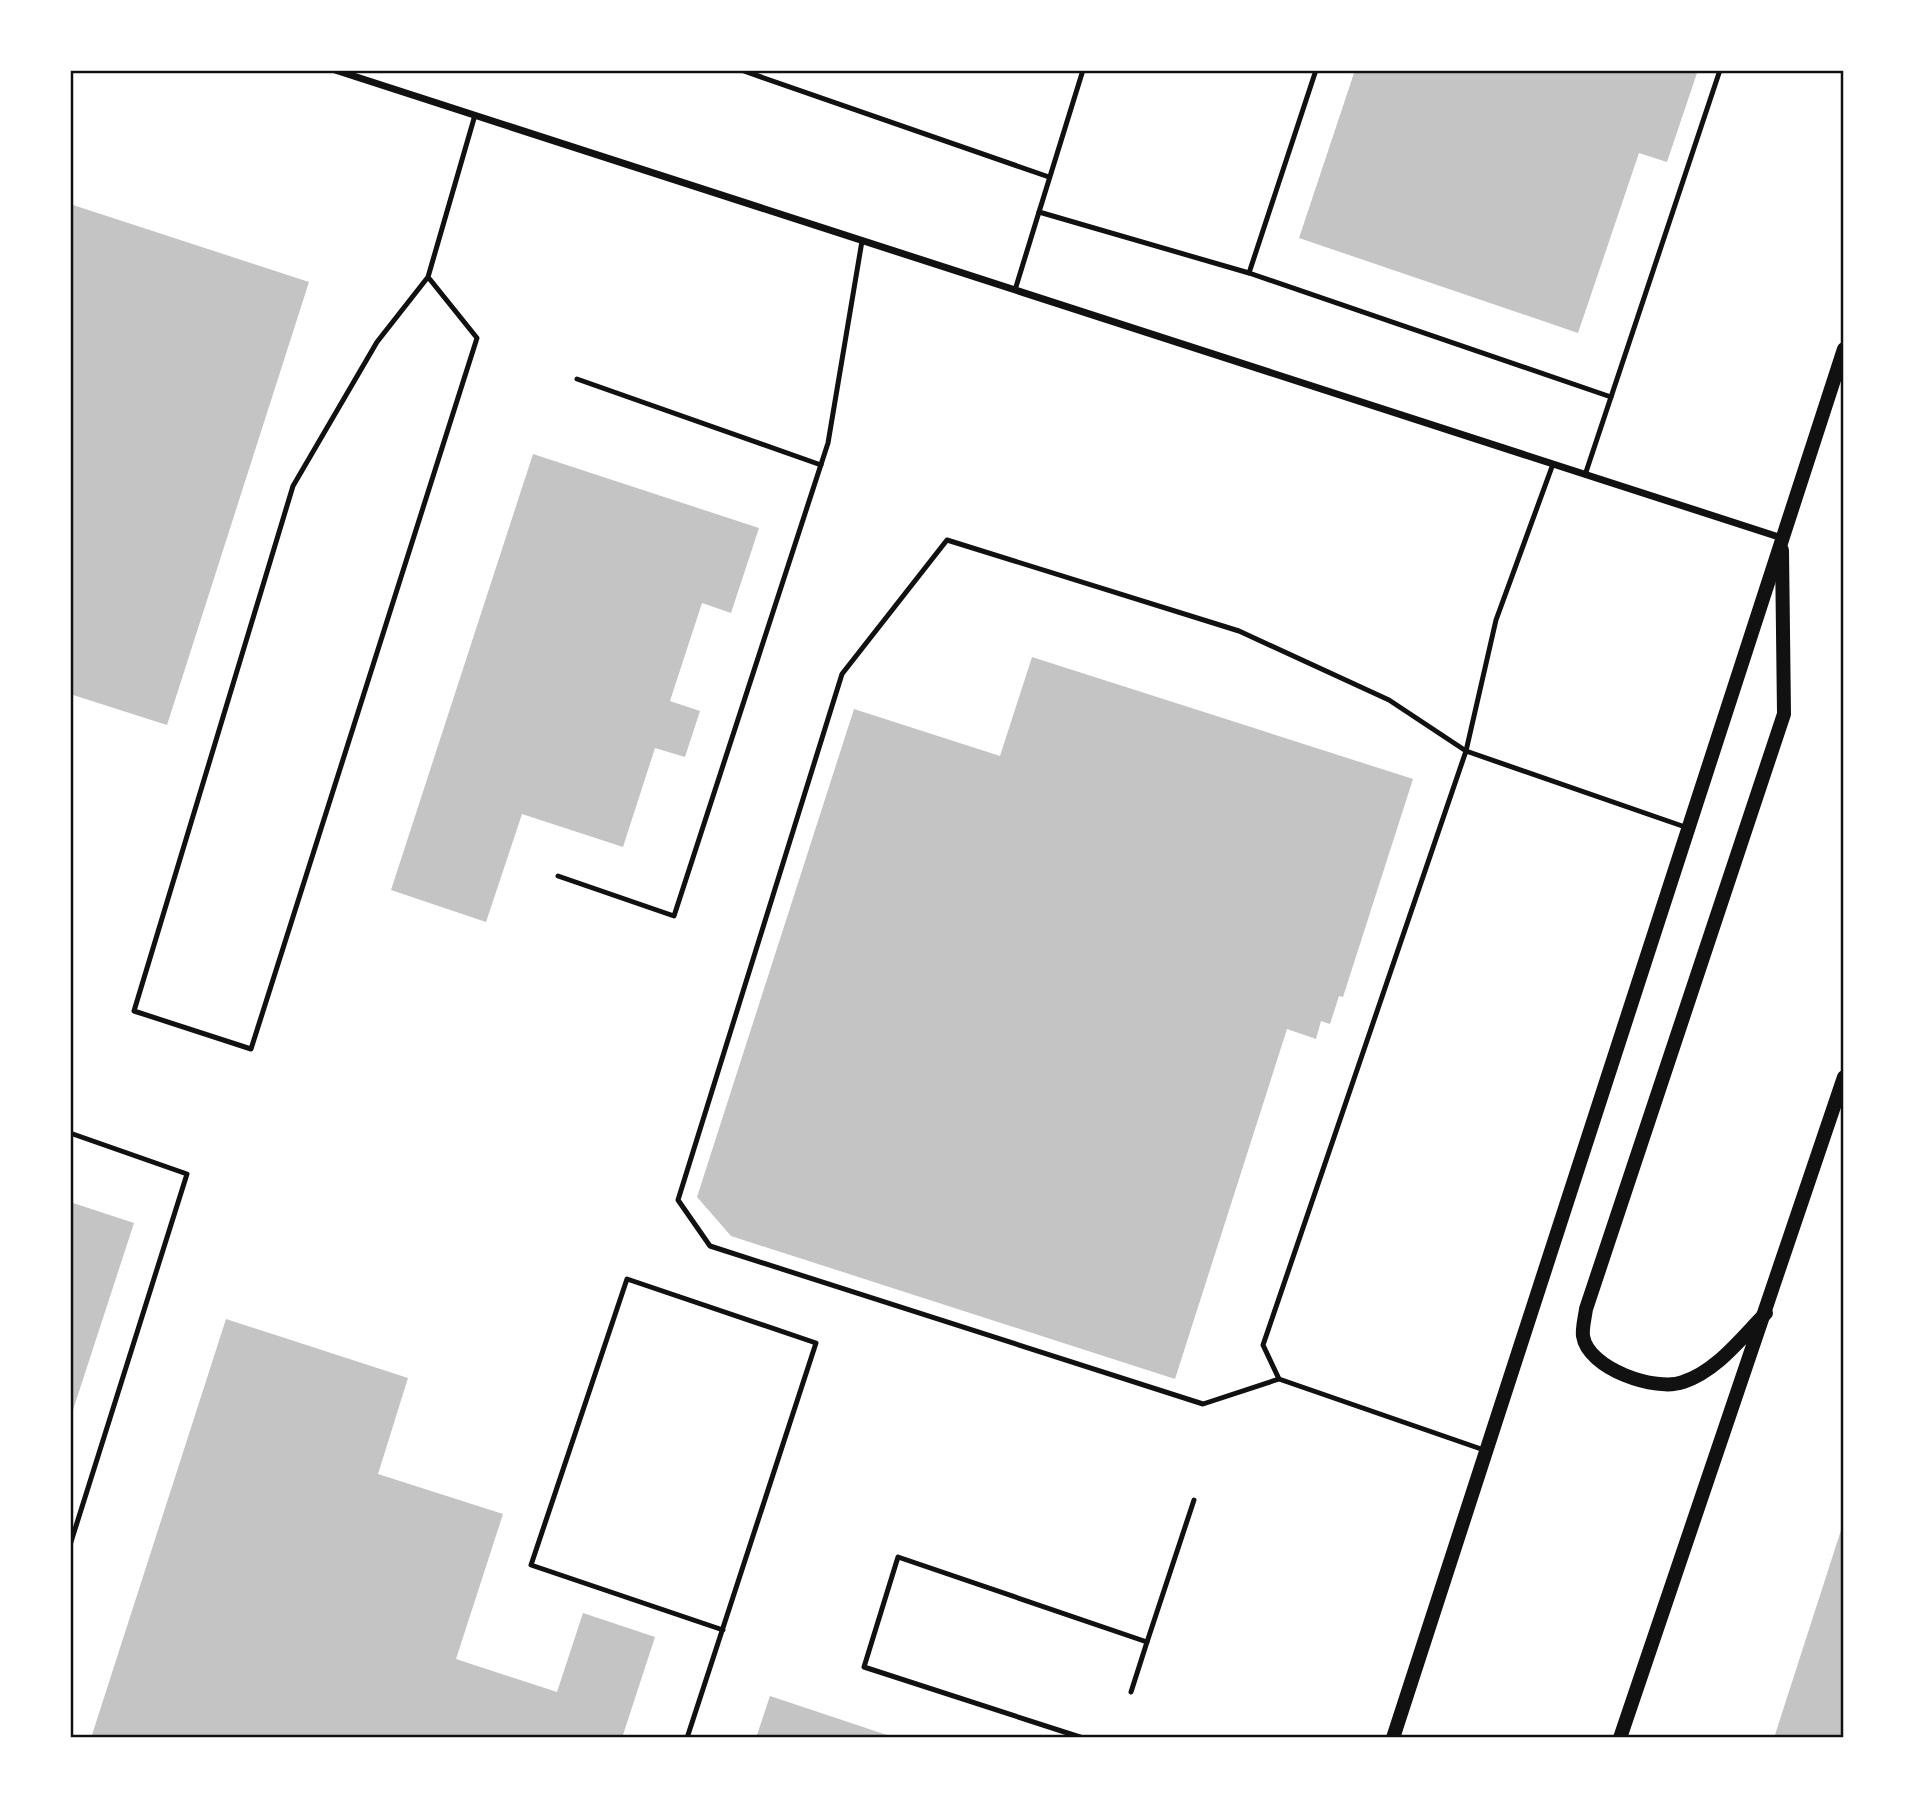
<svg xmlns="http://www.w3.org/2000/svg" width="1914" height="1808" viewBox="0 0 1914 1808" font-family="'Work Sans',sans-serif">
  <rect width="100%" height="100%" fill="#fff"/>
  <g fill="#c4c4c4">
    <path d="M 1355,70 L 1698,70 L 1667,162 L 1639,153 L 1578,333 L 1299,238 Z"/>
    <path d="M 70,204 L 309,282 L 167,725 L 70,694 Z"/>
    <path d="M 533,454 L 759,528 L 731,613 L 702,603 L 670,701 L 700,711 L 685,757 L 655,748 L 623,847 L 522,814 L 486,922 L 391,890 Z"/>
    <path d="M 1032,657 L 1413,779 L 1343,997 L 1339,996 L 1330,1024 L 1321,1021 L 1316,1039 L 1287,1029 L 1175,1379 L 731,1236 L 697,1197 L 854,709 L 1000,756 Z"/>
    <path d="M 70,1202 L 134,1223 L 71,1416 L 70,1416 Z"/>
    <path d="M 226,1319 L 408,1378 L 378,1474 L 503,1514 L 456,1659 L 557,1692 L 583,1613 L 655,1637 L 622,1738 L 91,1738 Z"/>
    <path d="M 1843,1524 L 1844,1738 L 1774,1738 Z"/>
    <path d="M 770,1696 L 896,1738 L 756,1738 Z"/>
  </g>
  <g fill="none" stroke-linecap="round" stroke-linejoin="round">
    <g stroke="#111" stroke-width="5">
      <path d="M 741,70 L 1049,177"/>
      <path d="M 1316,70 L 1249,273 L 1611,397"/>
      <path d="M 1039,212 L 1083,70"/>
      <path d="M 428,277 L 477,338 L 251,1049 L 134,1011 L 293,486 L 377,342 L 428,277 L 475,115"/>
      <path d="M 1015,290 L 1039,212 L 1249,273"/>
      <path d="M 577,379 L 821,465"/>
      <path d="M 1585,475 L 1720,70"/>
      <path d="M 558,876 L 674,916 L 828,443 L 862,241"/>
      <path d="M 70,1133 L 187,1174 L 70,1545"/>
      <path d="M 1279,1379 L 1203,1404 L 710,1246 L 678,1200 L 842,674 L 947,540 L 1239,631 L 1389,700 L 1466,751 L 1496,620 L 1553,464"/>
      <path d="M 1484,1450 L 1279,1379 L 1263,1345 L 1466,751 L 1688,828"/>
      <path d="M 1147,1642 L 1194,1500"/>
      <path d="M 687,1738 L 816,1343 L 627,1279 L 531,1565 L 723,1630"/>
      <path d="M 1083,1738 L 864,1667 L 898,1557 L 1147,1642 L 1131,1692"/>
    </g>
    <path stroke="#111" stroke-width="7" d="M 335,70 L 1782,538"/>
    <g stroke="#111" stroke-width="14">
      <path d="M 1766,1313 C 1742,1337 1717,1371 1683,1382 C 1656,1392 1588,1369 1583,1336 C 1582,1328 1585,1317 1586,1309 L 1784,714 L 1782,550"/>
      <path d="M 1393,1738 L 1844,349"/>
      <path d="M 1620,1738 L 1844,1077"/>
    </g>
  </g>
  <rect width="1914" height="1808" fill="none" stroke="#ffffff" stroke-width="144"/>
  <rect x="72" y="72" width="1770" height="1664" fill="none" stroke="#111" stroke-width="2.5"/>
</svg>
